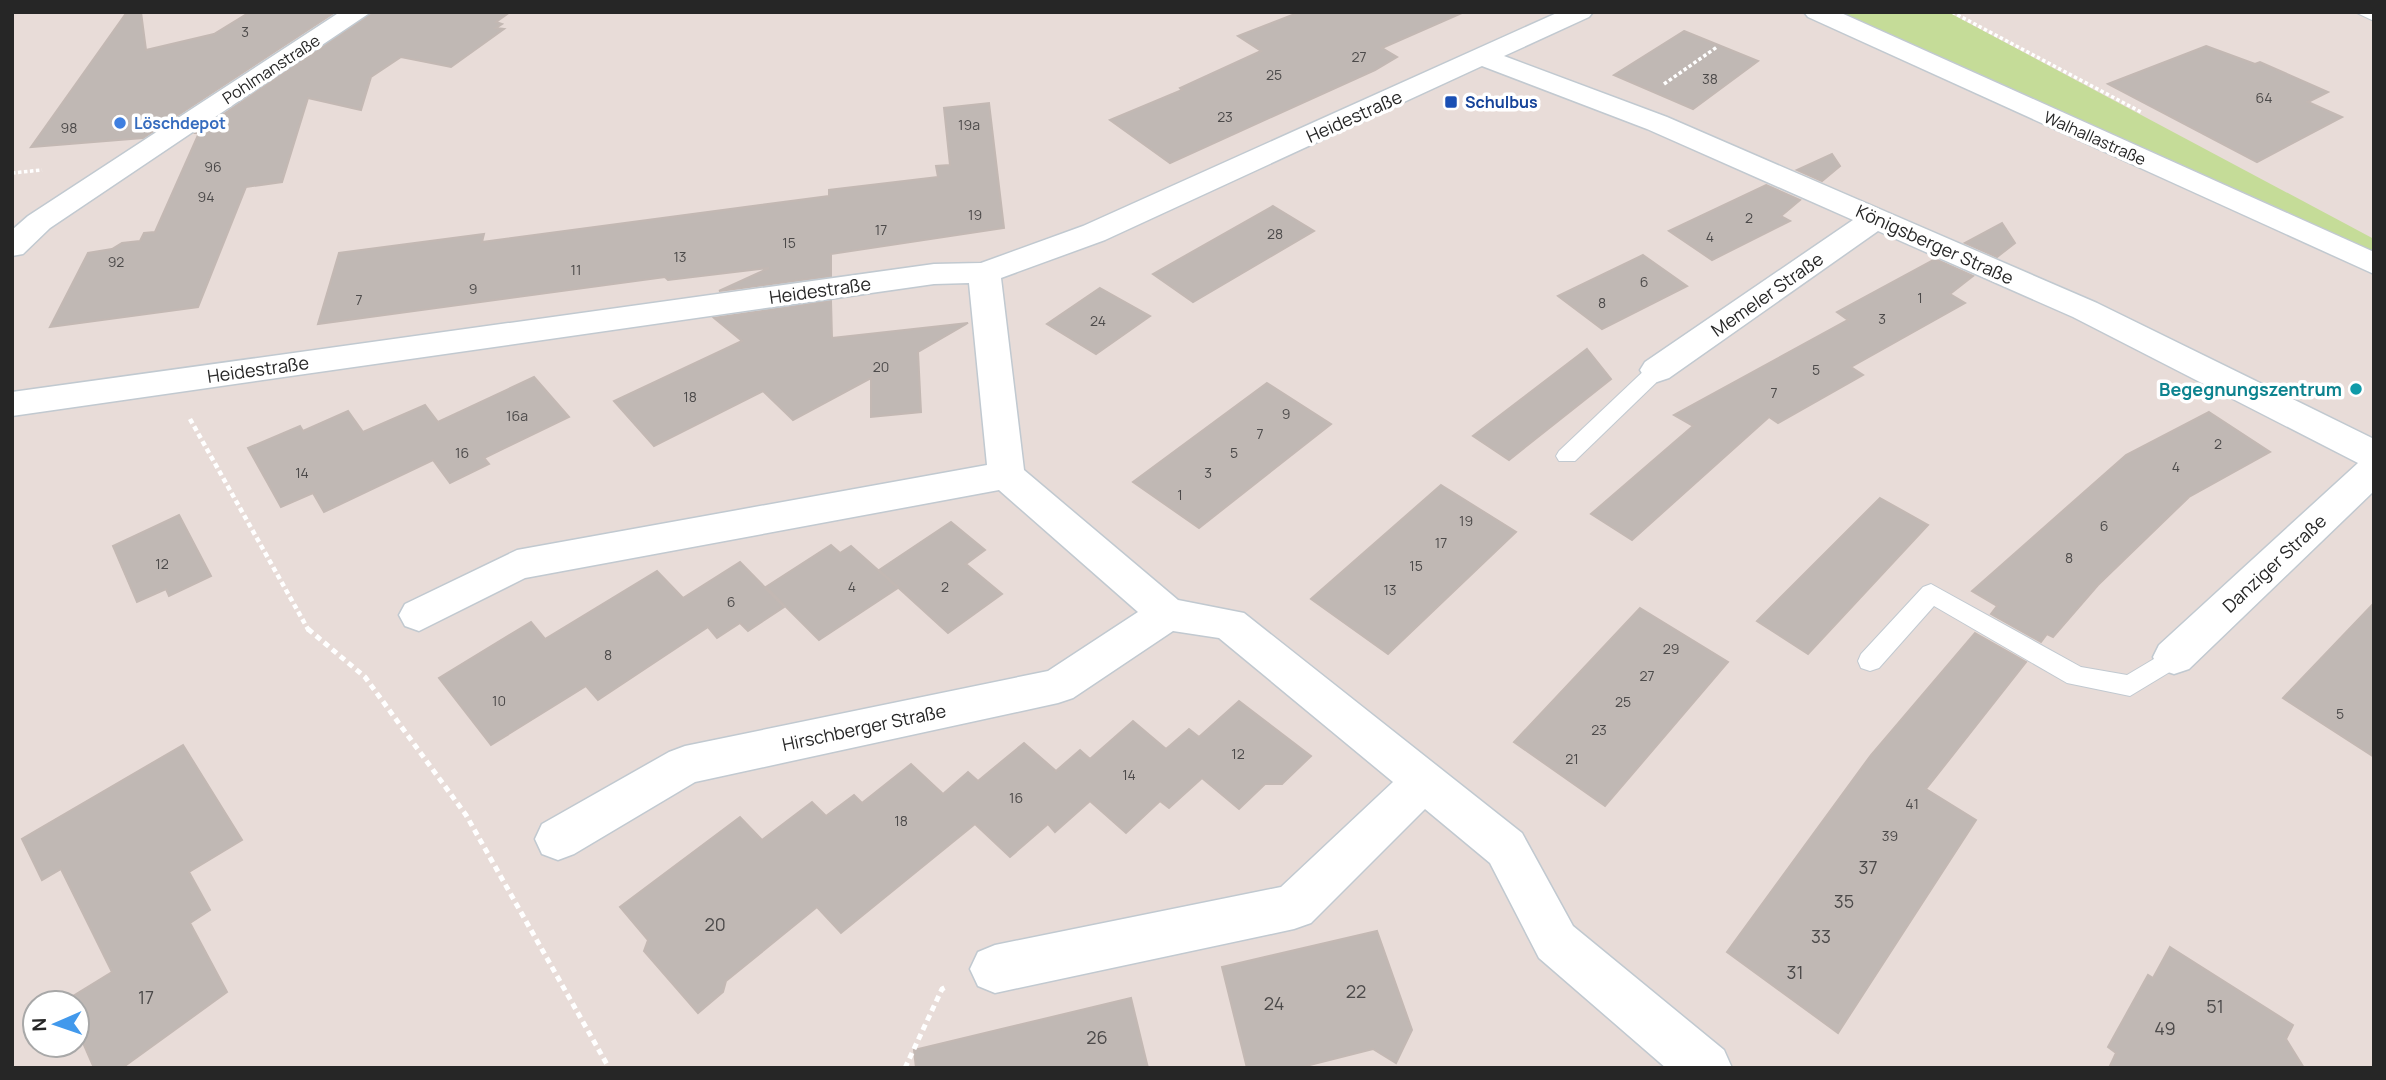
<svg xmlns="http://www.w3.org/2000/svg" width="2386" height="1080" viewBox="0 0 2386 1080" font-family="Manrope,sans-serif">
  <rect width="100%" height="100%" fill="#e8dcd8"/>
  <path fill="#c5dc98" d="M 1838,12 L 1948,12 L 2374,239 L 2374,252 Z"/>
  <g fill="#c0b8b4" stroke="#c3b8b3" stroke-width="2">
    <path d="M 127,12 L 141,12 L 146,50 L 214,34 L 250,12 L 335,12 L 143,138 L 31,147 Z"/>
    <path d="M 374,12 L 510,12 L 496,22 L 502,24 L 496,28 L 504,29 L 451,67 L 401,57 L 371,77 L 361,110 L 308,98 L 282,182 L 246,187 L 198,307 L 50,327 L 88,253 L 112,249 L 122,243 L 140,241 L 144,233 L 155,232 L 199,133 L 196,133 Z"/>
    <path d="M 1300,12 L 1464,12 L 1382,48 L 1397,57 L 1375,70 L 1170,163 L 1110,120 L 1182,90 L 1180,88 L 1261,51 L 1238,36 Z"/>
    <path d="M 1684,31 L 1758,61 L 1693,109 L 1614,75 Z"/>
    <path d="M 2206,46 L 2255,64 L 2260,62 L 2328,92 L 2308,102 L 2342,117 L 2257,162 L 2108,84 Z"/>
    <path d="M 989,103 L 1004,228 L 831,254 L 831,276 L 719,291 L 769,268 L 668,280 L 665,277 L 318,324 L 339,253 L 484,234 L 482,242 L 829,196 L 829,190 L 938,177 L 936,166 L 950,165 L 944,108 Z"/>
    <path d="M 1832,154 L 1840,166 L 1822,181 L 1797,170 Z"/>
    <path d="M 1766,185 L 1800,200 L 1781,216 L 1790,221 L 1712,260 L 1669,231 Z"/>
    <path d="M 1273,206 L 1314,231 L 1193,302 L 1153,274 Z"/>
    <path d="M 2002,223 L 2015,243 L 1997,257 L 1965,243 Z"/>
    <path d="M 1643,255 L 1687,286 L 1602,329 L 1558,296 Z"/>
    <path d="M 1935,259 L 1973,276 L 1950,294 L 1965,303 L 1851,367 L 1863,375 L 1778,423 L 1769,417 L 1632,540 L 1591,514 L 1693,426 L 1674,415 L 1848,320 L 1837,312 Z"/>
    <path d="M 1100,288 L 1150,316 L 1096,354 L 1047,324 Z"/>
    <path d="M 831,301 L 832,338 L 968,323 L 918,352 L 921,412 L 871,417 L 871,378 L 793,420 L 763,391 L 654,446 L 614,401 L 742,341 L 714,318 Z"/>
    <path d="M 1587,349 L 1611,379 L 1509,460 L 1473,436 Z"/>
    <path d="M 534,377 L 569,417 L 484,458 L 489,464 L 450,483 L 433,460 L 324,512 L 313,493 L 281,507 L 248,448 L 300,426 L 303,431 L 348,411 L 363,432 L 425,405 L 438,422 Z"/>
    <path d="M 1267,383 L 1331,424 L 1199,528 L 1133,482 Z"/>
    <path d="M 2209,412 L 2270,452 L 2189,497 L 2098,585 L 2053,637 L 2047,634 L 2041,642 L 1991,614 L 1997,606 L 1972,591 L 2126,455 Z"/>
    <path d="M 1441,485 L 1516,532 L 1388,654 L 1311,599 Z"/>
    <path d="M 1880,498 L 1928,525 L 1808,654 L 1757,621 Z"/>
    <path d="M 179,515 L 211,576 L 169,596 L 166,589 L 137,602 L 113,546 Z"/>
    <path d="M 951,522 L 985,550 L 966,564 L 1002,594 L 948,633 L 879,570 Z"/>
    <path d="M 831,545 L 840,553 L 851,546 L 898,588 L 819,640 L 766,587 Z"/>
    <path d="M 740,562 L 784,607 L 748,631 L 740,623 L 717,638 L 708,627 L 598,700 L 586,686 L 491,745 L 439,678 L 531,622 L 545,639 L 657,571 L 683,598 Z"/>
    <path d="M 2374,603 L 2374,757 L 2283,698 Z"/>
    <path d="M 1640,608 L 1728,662 L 1605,806 L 1514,742 Z"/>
    <path d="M 1975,633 L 2026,662 L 1926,789 L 1976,820 L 1838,1033 L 1727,952 L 1871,755 Z"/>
    <path d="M 1239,701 L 1311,756 L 1282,784 L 1265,784 L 1239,809 L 1202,778 L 1169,808 L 1160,801 L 1126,833 L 1090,801 L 1055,832 L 1048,824 L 1010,857 L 975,824 L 841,933 L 817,907 L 726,981 L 723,992 L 698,1013 L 644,951 L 648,940 L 620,907 L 740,817 L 762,840 L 812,802 L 826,816 L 854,795 L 862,803 L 911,764 L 943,794 L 968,772 L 978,781 L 1024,743 L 1056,771 L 1080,750 L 1090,759 L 1133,721 L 1166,749 L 1189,729 L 1199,737 Z"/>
    <path d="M 183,745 L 242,840 L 189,872 L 210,910 L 190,923 L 227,992 L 122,1068 L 94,1068 L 77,1029 L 77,1003 L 65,1001 L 112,972 L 61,869 L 42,880 L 22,839 Z"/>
    <path d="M 1377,931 L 1412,1030 L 1396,1063 L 1373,1049 L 1298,1068 L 1247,1068 L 1222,967 Z"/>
    <path d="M 2170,947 L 2293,1025 L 2286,1039 L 2304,1068 L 2109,1068 L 2116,1053 L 2108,1047 L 2148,975 L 2153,978 Z"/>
    <path d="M 1131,998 L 1148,1068 L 916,1068 L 914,1050 Z"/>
  </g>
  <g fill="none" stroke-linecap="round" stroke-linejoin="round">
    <g stroke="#c1c9d0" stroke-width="2">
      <g id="service">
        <path d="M 2355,12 L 2374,12 L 2374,21 Z"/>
        <path d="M 1657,363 L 1667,370 L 1664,375 L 1575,461 L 1559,461 L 1556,456 L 1559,451 L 1650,365 Z"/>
        <path d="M 1931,584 L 2081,667 L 2127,675 L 2174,647 L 2183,650 L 2186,657 L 2183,664 L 2130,696 L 2067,683 L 1934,606 L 1879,668 L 1870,671 L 1861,668 L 1858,661 L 1861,654 L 1923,587 Z"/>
      </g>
    </g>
    <g stroke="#c1c9d0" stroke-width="3">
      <g id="minor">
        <path d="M 340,12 L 371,12 L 50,228 L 23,254 L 12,256 L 12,230 L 28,216 Z"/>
        <path d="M 1559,12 L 1593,12 L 1589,17 L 1504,56 L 1667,117 L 2097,303 L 2374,439 L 2374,491 L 2189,669 L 2174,674 L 2159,669 L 2153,657 L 2159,645 L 2358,463 L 2073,317 L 1878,231 L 1669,378 L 1657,382 L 1645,378 L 1640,370 L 1645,362 L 1853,220 L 1647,129 L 1482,66 L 1105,240 L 1001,278 L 1024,470 L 1178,600 L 1244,613 L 1522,833 L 1573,926 L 1724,1050 L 1732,1068 L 1666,1068 L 1539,958 L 1490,863 L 1425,809 L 1311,923 L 1294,929 L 995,993 L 978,986 L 970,969 L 978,952 L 995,945 L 1281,887 L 1393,782 L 1219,638 L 1173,631 L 1073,698 L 1058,703 L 695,782 L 574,854 L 558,860 L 542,854 L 535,839 L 542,824 L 669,752 L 685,746 L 1048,671 L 1138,612 L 999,490 L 525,578 L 419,631 L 405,626 L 399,615 L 405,604 L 517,550 L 987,465 L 969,283 L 934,284 L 12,416 L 12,392 L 934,264 L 981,263 L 1083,226 Z"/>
        <path d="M 1804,12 L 1839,12 L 2374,252 L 2374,274 L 1808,17 Z"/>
      </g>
    </g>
    <g stroke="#fff" stroke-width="3.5" stroke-dasharray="3.5 2.5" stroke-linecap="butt">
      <path d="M 1952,12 L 2141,112"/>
      <path d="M 1664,84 L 1717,47"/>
      <path d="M 12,173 L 42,170"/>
    </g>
    <path stroke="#fff" stroke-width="4.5" stroke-dasharray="5 3.5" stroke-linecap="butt" d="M 190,419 L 309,631"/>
    <g stroke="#fff" stroke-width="5" stroke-dasharray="6 4.5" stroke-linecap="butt">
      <path d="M 308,629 L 365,677 L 466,815 L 609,1068"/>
      <path d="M 905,1068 L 942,989 L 948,986"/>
    </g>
    <use href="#service" fill="#fff" fill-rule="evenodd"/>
    <use href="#minor" fill="#fff" fill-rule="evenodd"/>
  </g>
  <rect fill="#1a4fb4" stroke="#fff" stroke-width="2.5" x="1444" y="95" width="14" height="14" rx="3.5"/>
  <circle fill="#3f7fe0" stroke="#fff" stroke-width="2.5" cx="120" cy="123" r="7"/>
  <circle fill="#0f9aa8" stroke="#fff" stroke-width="2.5" cx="2356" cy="389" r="7"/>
  <g text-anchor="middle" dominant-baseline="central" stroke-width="7" stroke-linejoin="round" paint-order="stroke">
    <g font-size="14" fill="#4c4a4a">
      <text x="245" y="31">3</text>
      <text x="1359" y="56">27</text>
      <text x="1274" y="74">25</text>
      <text x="1710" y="78">38</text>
      <text x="2264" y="97">64</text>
      <text x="1225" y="116">23</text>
      <text x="969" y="124">19a</text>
      <text x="69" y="127">98</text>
      <text x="213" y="166">96</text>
      <text x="206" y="196">94</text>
      <text x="975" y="214">19</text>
      <text x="1749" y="217">2</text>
      <text x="881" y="229">17</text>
      <text x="1275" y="233">28</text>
      <text x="1710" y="236">4</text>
      <text x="789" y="242">15</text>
      <text x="680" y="256">13</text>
      <text x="116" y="261">92</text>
      <text x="576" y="269">11</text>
      <text x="1644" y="281">6</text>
      <text x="473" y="288">9</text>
      <text x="1920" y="297">1</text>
      <text x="359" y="299">7</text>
      <text x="1602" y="302">8</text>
      <text x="1882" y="318">3</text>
      <text x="1098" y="320">24</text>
      <text x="881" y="366">20</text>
      <text x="1816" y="369">5</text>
      <text x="1774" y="392">7</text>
      <text x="690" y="396">18</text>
      <text x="1286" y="413">9</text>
      <text x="517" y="415">16a</text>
      <text x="1260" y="433">7</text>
      <text x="2218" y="443">2</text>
      <text x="462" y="452">16</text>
      <text x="1234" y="452">5</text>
      <text x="2176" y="466">4</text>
      <text x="302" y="472">14</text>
      <text x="1208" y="472">3</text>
      <text x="1180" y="494">1</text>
      <text x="1466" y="520">19</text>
      <text x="2104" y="525">6</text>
      <text x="1441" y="542">17</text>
      <text x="2069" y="557">8</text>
      <text x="162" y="563">12</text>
      <text x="1416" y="565">15</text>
      <text x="852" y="586">4</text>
      <text x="945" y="586">2</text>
      <text x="1390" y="589">13</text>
      <text x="731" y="601">6</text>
      <text x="1671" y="648">29</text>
      <text x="608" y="654">8</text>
      <text x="1647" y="675">27</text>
      <text x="499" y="700">10</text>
      <text x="1623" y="701">25</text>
      <text x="2340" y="713">5</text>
      <text x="1599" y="729">23</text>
      <text x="1238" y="753">12</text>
      <text x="1572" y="758">21</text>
      <text x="1129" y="774">14</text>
      <text x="1016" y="797">16</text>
      <text x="1912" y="803">41</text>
      <text x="901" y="820">18</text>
      <text x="1890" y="835">39</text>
    </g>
    <g font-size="16" fill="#262626" stroke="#fff">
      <text transform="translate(271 69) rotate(-33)">Pohlmanstraße</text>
      <text transform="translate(2095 138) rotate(24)">Walhallastraße</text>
    </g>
    <g font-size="16" font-weight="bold" fill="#164399" stroke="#fff" text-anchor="start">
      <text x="1465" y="102">Schulbus</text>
    </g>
    <g font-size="16" font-weight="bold" fill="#366cbe" stroke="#fff" text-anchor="start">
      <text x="134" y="123">Löschdepot</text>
    </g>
    <g font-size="18" fill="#262626" stroke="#fff">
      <text transform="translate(1354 116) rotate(-24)">Heidestraße</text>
      <text transform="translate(1935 244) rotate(24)">Königsberger Straße</text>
      <text transform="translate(820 290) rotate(-8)">Heidestraße</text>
      <text transform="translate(1767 294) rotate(-35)">Memeler Straße</text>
      <text transform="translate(258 369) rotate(-8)">Heidestraße</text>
      <text transform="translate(2274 563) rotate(-43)">Danziger Straße</text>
      <text transform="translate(864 727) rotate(-12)">Hirschberger Straße</text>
    </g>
    <g font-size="18" font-weight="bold" fill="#0d838f" stroke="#fff" text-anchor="end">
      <text x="2342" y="389">Begegnungszentrum</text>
    </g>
    <g font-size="18" fill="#4c4a4a">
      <text x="1868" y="867">37</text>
      <text x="1844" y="901">35</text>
      <text x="715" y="924">20</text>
      <text x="1821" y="936">33</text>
      <text x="1795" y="972">31</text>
      <text x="1356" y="991">22</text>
      <text x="146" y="997">17</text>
      <text x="1274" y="1003">24</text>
      <text x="2215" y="1006">51</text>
      <text x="2165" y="1028">49</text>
      <text x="1097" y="1037">26</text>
    </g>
  </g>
  <rect width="2386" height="1080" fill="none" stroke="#262626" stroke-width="28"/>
  <g transform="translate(56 1024) rotate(268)"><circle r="33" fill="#ffffff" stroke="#a8a8a8" stroke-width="2"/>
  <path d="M0-5L12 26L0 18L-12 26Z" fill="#4299ec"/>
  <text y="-10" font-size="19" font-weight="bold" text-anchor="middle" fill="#262626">N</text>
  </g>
</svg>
